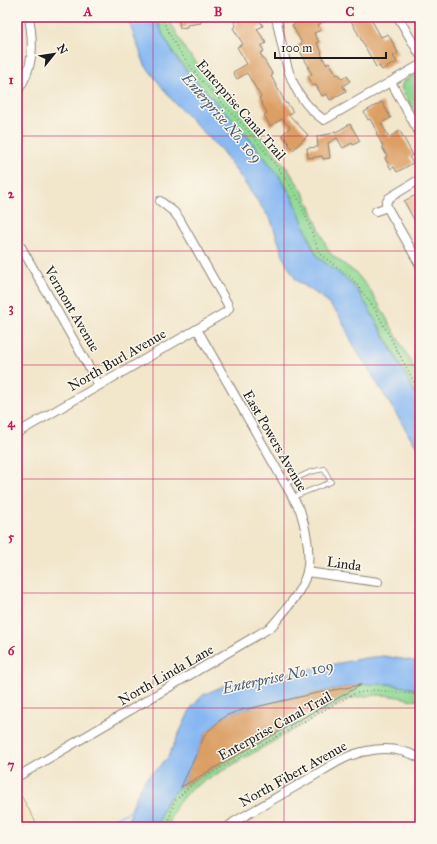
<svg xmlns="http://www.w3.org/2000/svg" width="437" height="844" viewBox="0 0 437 844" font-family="'IM FELL Great Primer',serif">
  <rect width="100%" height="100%" fill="#fbf7ec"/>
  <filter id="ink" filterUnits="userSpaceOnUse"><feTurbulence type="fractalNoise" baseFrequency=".025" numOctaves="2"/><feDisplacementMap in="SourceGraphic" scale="8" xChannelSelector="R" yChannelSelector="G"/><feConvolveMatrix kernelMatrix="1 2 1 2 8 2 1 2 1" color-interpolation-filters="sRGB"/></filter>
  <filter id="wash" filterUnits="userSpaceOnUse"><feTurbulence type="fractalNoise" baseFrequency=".012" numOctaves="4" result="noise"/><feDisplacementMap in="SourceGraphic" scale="16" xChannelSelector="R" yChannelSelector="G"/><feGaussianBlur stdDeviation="0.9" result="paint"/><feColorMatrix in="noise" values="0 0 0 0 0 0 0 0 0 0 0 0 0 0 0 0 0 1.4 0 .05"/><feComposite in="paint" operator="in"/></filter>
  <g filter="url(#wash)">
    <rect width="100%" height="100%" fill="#f2e6cb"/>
    <g fill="#90d994" stroke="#567a58">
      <path d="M 156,17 L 168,17 L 186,51 L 239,109 L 287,168 L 303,192 L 310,207 L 328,250 L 333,256 L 356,273 L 367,286 L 378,303 L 420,378 L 420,402 L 381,329 L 359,293 L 319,258 L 313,248 L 293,198 L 279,176 L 239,126 L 199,84 L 177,59 L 163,35 Z"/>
      <path d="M 420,72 L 420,122 L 401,88 L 403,82 Z"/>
      <path d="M 362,684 L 389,684 L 420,690 L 420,701 C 410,700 401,697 392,696 C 376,694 362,696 347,699 L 196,786 C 181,796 172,809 169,827 L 158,827 C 160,811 166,800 178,789 Z"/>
    </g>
    <g fill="#86b7f2" stroke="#516a87">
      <path d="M 127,17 L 156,17 L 163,35 L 177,59 L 199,84 L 239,126 L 279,176 L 293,198 L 313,248 L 319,258 L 349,281 L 359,293 L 369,309 L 420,402 L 420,450 L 416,446 L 354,346 L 339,315 L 323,298 L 296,280 L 285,261 L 271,220 L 222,151 L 173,101 L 145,65 Z"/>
      <path d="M 384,656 L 420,662 L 420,690 L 389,684 L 361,684 L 317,693 L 238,711 L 225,716 L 206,733 L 184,781 L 165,803 L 161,814 L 158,827 L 128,827 L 132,807 L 139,790 L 146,778 L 158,768 L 168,757 L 191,708 L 203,695 L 223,686 L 365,658 Z"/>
    </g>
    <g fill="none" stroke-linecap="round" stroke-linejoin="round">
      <path stroke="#86b7f2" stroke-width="2" d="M 95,827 L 133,810"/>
    </g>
    <g id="blocks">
      <g fill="#db9e64">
        <path d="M 178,17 L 200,17 L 201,23 L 187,25 L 187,27 L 180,28 Z"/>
        <path d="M 241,17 L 258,17 L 263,26 L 257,29 L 266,43 L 261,46 L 264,51 L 260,53 L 273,75 L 271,76 L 286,104 L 287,103 L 293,112 L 289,115 L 308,135 L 293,150 L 288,144 L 289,143 L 282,135 L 290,127 L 282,119 L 270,126 L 264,115 L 267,113 L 259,98 L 261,97 L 247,73 L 237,79 L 233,72 L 247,64 L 237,47 L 243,44 L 233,28 L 236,26 L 234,21 Z"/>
        <path d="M 293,17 L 317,17 L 321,23 L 318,25 L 321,30 L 314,33 L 319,42 L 317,43 L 322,52 L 321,53 L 326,64 L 329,62 L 337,75 L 339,74 L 342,79 L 347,76 L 350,81 L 343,86 L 346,91 L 330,100 L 327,94 L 322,96 L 316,85 L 313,86 L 308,76 L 312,74 L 308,68 L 309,67 L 297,46 L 302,43 L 292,25 L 297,23 Z"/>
        <path d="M 349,17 L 370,17 L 381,37 L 388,34 L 393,43 L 398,53 L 393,56 L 397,62 L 382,70 L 379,66 L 376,67 Z"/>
        <path d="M 382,102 L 391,118 L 381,123 L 389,137 L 400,131 L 413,155 L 409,157 L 413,163 L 397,172 L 394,167 L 391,169 L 385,158 L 387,156 L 382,147 L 383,146 L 376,133 L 377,132 L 370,119 L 368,120 L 364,112 Z"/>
        <path d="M 350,124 L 360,141 L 353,145 L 352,143 L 343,148 L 337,138 L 328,143 L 330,158 L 323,159 L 322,156 L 308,158 L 307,148 L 318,147 L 317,136 L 330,134 L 335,131 L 336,132 Z"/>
        <path d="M 420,193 L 420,231 L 404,201 Z"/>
        <path d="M 361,685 L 181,787 L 206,733 L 225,716 L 238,711 L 317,693 Z"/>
      </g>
    </g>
  </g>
  <g filter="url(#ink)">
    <use href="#blocks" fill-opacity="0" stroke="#878174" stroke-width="1"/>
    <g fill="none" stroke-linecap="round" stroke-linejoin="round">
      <g stroke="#878174" stroke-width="5.5">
        <path id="lane" d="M 285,484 L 310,472 L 324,469 L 331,482 L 293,497"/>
      </g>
      <g stroke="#878174" stroke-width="10">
        <g id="street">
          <path d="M 276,17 C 285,57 287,94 324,120 L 420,65"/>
          <path d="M 398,17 L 420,55"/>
          <path d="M 391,82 L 420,134"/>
          <path d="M 17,92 C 34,67 34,46 29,17"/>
          <path d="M 387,207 L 420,265"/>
          <path d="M 376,211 L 387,207 L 386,203 L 389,198 L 420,179"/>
          <path d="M 21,247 L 99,385"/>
          <path d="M 17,433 L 197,329 L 226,312 L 229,308 L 227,303 L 180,220 L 174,212 L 160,201"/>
          <path d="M 307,572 L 378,582"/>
          <path d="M 17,777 L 271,627 C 284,612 302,592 307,572 C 311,553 306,529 300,510 L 197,329"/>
          <path d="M 228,827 L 234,822 C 260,807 286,792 312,777 C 329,767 347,754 367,751 C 385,747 403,749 420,758"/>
        </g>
      </g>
      <g stroke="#878174" stroke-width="12">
        <path id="secondary" d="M 17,800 L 32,827"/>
      </g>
      <g stroke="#878174" stroke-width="1.5" stroke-dasharray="1 3" stroke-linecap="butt">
        <path d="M 162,17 C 181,68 226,103 259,144 C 272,160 284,176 295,193 C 305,211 311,231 318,250 L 321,255 L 352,278 L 375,309 L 420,393"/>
        <path d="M 167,827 L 174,802 L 192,784 L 353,694 L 375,690 L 420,695"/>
      </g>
      <use href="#lane" stroke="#fff" stroke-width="4"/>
      <use href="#street" stroke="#fff" stroke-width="8"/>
      <use href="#secondary" stroke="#fae7c3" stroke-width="11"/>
    </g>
  </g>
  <path fill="none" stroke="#c2185b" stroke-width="1" stroke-opacity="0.55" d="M 153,17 L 153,827M 284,17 L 284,827M 17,136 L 420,136M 17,251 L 420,251M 17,365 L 420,365M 17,479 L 420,479M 17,593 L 420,593M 17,708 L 420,708"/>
  <g text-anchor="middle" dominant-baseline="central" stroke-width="3" stroke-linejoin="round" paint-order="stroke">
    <g font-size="14" fill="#1c1c1c" stroke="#fbf7ec">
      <text transform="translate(241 110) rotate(49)">Enterprise Canal Trail</text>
      <text transform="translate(72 309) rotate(60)">Vermont Avenue</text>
      <text transform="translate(117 360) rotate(-30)">North Burl Avenue</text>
      <text transform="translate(275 441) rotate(60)">East Powers Avenue</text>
      <text transform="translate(344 564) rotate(8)">Linda</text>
      <text transform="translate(166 675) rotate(-30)">North Linda Lane</text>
      <text transform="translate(275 726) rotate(-29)">Enterprise Canal Trail</text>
      <text transform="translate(293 774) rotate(-29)">North Fibert Avenue</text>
    </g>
    <g font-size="15" font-style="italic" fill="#465a72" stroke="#fbf7ec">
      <text transform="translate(222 118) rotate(49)">Enterprise No. 109</text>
      <text transform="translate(278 677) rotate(-12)">Enterprise No. 109</text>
    </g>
  </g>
  <rect width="437" height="844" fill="none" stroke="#fbf7ec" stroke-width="44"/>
  <g transform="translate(54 54) rotate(60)" stroke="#fbf7ec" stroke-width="3" paint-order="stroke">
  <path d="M0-3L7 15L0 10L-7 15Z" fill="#1c1c1c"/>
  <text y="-6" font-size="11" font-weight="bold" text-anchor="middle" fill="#1c1c1c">N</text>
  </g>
  <path d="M275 52v6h111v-6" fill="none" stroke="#1c1c1c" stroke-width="2"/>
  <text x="281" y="52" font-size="12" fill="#1c1c1c" stroke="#fbf7ec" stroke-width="3" paint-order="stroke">100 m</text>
  <rect x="22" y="22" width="393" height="800" fill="none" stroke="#c2185b" stroke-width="1.5"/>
  <g font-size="13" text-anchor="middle" font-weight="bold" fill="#c2185b">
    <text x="88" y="16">A</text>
    <text x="218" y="16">B</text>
    <text x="350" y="16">C</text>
    <text x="11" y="84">1</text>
    <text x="11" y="198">2</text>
    <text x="11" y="312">3</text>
    <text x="11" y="427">4</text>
    <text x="11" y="541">5</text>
    <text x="11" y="655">6</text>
    <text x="11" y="769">7</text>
  </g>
</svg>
